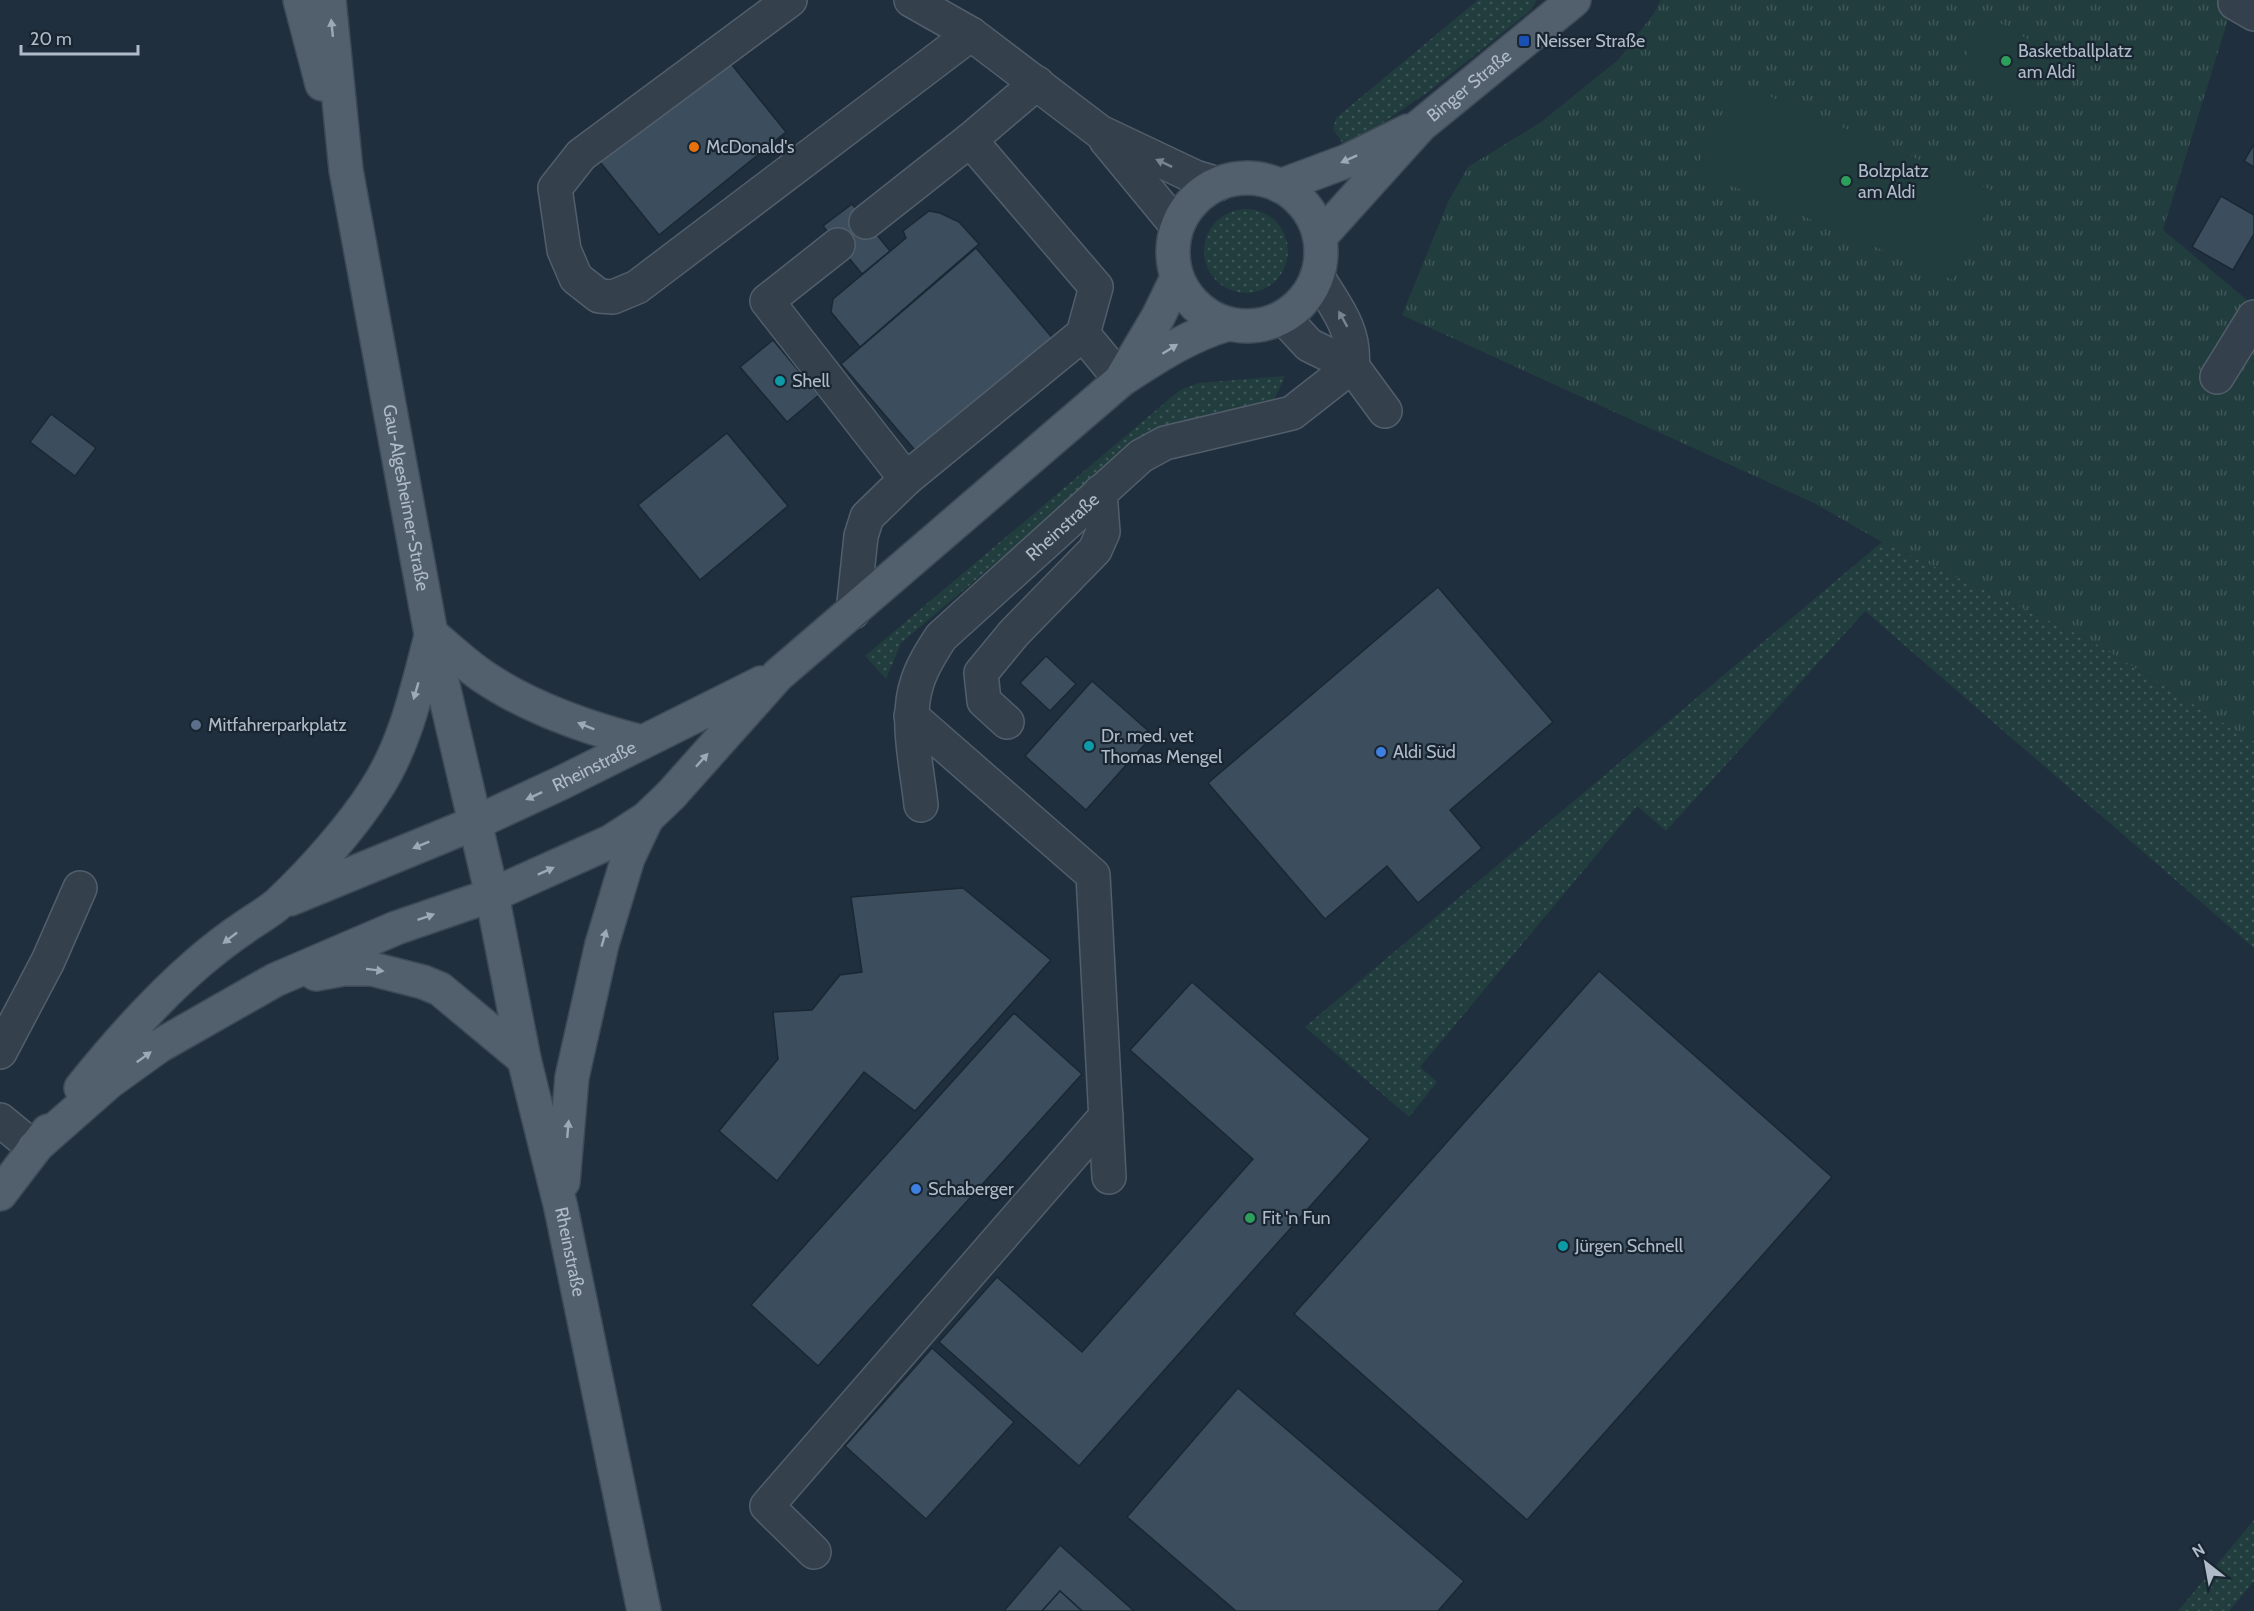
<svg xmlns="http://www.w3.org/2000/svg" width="2254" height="1611" viewBox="0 0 2254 1611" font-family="Cabin,sans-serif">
  <defs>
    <pattern id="grass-dots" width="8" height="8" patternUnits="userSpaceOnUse" patternTransform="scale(1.5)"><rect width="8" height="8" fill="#223d3e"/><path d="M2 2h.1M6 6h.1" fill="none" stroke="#405759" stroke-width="1.8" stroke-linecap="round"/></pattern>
    <pattern id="park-tufts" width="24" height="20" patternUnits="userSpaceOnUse" patternTransform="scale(1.5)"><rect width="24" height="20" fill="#223d3e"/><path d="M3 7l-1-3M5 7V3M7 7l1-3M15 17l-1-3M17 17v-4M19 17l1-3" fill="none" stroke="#405759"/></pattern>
  </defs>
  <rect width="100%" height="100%" fill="#202f3d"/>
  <g fill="url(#grass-dots)">
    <path d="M 1478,0 L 1537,0 L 1530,11 L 1428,92 L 1346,148 L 1333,129 L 1336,118 Z"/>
    <circle cx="1246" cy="251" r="42"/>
    <path d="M 1285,376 L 1275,398 L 1257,407 L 1148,434 L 901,643 L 886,679 L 865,656 L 1180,390 L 1199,383 Z"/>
    <path d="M 1882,542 L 2090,640 L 2254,742 L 2254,948 L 1865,611 L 1666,831 L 1637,806 L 1420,1067 L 1437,1082 L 1409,1117 L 1305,1027 Z"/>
    <path d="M 2254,1520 L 2254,1581 L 2229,1611 L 2178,1611 Z"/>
  </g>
  <path fill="url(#park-tufts)" d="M 1661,0 L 2234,0 L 2163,230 L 2254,306 L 2254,742 L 2090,640 L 1882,542 L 1814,503 L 1402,315 L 1448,202 L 1468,167 L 1541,122 L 1618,60 L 1654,13 Z"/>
  <g fill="#223d3e">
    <path d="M 1988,16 L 2053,54 L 2025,105 L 1959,68 Z"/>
    <path d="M 1737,83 L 1996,192 L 1953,280 L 1695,170 Z"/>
  </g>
  <g fill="#3c4e5d" stroke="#1b2834" stroke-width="1.5">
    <path d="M 728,60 L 786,132 L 659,235 L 600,162 Z"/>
    <path d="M 2254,144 L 2254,167 L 2244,161 Z"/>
    <path d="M 2221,196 L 2254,215 L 2254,234 L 2233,270 L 2192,247 Z"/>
    <path d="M 852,204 L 890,251 L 862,274 L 823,226 Z"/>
    <path d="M 929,211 L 940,213 L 959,222 L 979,244 L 860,347 L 831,312 L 833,299 L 906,238 L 903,231 Z"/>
    <path d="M 976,248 L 1055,341 L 920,456 L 841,364 Z"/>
    <path d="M 773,340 L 819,395 L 787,422 L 740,367 Z"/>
    <path d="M 51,414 L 96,448 L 75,476 L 30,442 Z"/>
    <path d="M 727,433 L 788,506 L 700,580 L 638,505 Z"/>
    <path d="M 1438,587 L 1553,722 L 1450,810 L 1482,848 L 1418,903 L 1387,866 L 1325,919 L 1208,783 Z"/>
    <path d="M 1046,656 L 1076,684 L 1050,711 L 1020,683 Z"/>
    <path d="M 1092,681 L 1153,735 L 1086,810 L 1025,756 Z"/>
    <path d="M 963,888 L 1051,960 L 915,1111 L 864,1072 L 777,1181 L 719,1131 L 778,1059 L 773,1012 L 812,1010 L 840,975 L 862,972 L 851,897 Z"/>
    <path d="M 1599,971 L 1832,1177 L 1527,1520 L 1294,1314 Z"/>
    <path d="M 1192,982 L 1370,1139 L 1079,1466 L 939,1342 L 997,1277 L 1082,1352 L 1253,1159 L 1130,1050 Z"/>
    <path d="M 1014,1013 L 1082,1074 L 818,1366 L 751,1305 Z"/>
    <path d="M 932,1348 L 1014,1422 L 926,1519 L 845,1446 Z"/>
    <path d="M 1238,1388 L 1464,1581 L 1438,1611 L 1236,1611 L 1127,1517 Z"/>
    <path d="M 1060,1545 L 1134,1611 L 1082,1611 L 1060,1591 L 1042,1611 L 1004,1611 Z"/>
    <path d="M 1060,1591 L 1082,1611 L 1042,1611 Z"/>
  </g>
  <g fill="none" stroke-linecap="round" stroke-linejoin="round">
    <g stroke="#525e6b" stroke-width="36">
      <g id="minor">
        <path d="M 790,0 L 581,155 L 555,188 L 564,250 L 576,278 L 599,296 L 613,297 L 637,287 L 971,34"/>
        <path d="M 911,0 L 971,34 L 1100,132 L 1195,177 L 1218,184"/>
        <path d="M 2235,3 L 2254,14"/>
        <path d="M 1106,140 L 1177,226"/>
        <path d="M 866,222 L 970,140 L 1037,83"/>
        <path d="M 838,245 L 767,301 L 906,479 L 867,517 L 861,536 L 853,612"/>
        <path d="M 1283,317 L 1309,345 L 1352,366 L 1385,411"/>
        <path d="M 1083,334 L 1121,380"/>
        <path d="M 2217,377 L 2254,317"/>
        <path d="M 906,479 L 1083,334 L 1096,287 L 970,140"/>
        <path d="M 911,716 L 1093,875 L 1109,1177"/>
        <path d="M 1007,722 L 984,701 L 981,673 L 1014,633 L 1095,550 L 1103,532 L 1100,492"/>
        <path id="s1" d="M 921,805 C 917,767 905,719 917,683 C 922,666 932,651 941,637 L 1141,456 L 1165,443 L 1292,413 L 1352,366 C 1356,330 1335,306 1317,276"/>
        <path d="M 0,1052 L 48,961 L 80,888"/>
        <path d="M 0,1120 L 34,1148"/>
        <path d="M 814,1552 L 767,1506 L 1106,1116"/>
      </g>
    </g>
    <g stroke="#3d4a56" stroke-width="36">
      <g id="major">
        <path d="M 300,0 L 322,84"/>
        <path id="s2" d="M 329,0 L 346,170 L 431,634 L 492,895 L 524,1059 L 561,1208 L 644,1611"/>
        <circle cx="1247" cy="252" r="74"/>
        <path d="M 1280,186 L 1347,161 L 1408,131"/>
        <path id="s3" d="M 1320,237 L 1421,125 L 1574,0"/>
        <path d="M 1123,376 L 1158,317 L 1177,278"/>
        <path d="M 431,634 C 448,648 464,663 481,675 C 529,708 587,728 642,742"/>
        <path id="s4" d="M 290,899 L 475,823 L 561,783 L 761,683"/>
        <path d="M 316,974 L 344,969 L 372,969 L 423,982 L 440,989 L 524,1059"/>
        <path d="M 81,1088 C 117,1043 155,1000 199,962 C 212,951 227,939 242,929 C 254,920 268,913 279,903 C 312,872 352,827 376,789 C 405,745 417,690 430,640"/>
        <path d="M 34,1148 L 109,1082 L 159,1046 L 275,980 L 396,928 L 492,895 L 610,842 L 647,818 L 671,795 L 778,675 L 1121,380 C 1155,358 1189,335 1228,324"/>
        <path d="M 563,1182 L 572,1077 L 602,944 L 628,858 L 647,818"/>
        <path d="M 0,1194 L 48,1131"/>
      </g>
    </g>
    <use href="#minor" stroke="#34414d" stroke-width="33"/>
    <use href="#major" stroke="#52606e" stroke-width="33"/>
  </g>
  <defs><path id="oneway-solid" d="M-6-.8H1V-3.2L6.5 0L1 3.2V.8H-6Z" transform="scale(1.5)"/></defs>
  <g fill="#9ca9b7">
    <use href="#oneway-solid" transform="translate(332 28) rotate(-96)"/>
    <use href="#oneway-solid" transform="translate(1349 159) rotate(156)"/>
    <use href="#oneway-solid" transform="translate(1170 349) rotate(-32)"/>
    <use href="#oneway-solid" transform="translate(416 691) rotate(106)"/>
    <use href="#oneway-solid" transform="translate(586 726) rotate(-158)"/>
    <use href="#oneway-solid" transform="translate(702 760) rotate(-48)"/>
    <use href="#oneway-solid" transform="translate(534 796) rotate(155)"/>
    <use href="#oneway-solid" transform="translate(421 845) rotate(158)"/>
    <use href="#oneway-solid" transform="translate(546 871) rotate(-24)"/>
    <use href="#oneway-solid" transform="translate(426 917) rotate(-19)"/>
    <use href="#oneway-solid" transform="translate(230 938) rotate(142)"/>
    <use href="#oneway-solid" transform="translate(604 938) rotate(-74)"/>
    <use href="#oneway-solid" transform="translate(375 970) rotate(7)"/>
    <use href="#oneway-solid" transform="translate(144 1057) rotate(-36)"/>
    <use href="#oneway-solid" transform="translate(568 1129) rotate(-85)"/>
  </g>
  <g fill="#788491">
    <use href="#oneway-solid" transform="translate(1164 163) rotate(-155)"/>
    <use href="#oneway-solid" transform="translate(1343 319) rotate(-119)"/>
  </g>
  <rect fill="#1a4fb4" stroke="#192632" stroke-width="2" x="1518" y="35" width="12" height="12" rx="3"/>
  <g fill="#2e9e5b" stroke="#192632" stroke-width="2">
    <circle cx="2006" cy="61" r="6"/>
    <circle cx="1846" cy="181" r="6"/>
    <circle cx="1250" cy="1218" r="6"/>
  </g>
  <circle fill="#e8710a" stroke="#192632" stroke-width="2" cx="694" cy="147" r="6"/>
  <g fill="#0f9aa8" stroke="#192632" stroke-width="2">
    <circle cx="780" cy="381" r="6"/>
    <circle cx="1089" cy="746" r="6"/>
    <circle cx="1563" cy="1246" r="6"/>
  </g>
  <circle fill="#5c6f8a" stroke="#192632" stroke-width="2" cx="196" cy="725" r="6"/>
  <g fill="#3f7fe0" stroke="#192632" stroke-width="2">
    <circle cx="1381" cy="752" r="6"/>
    <circle cx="916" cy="1189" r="6"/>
  </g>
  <g text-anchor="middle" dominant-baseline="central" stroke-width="4.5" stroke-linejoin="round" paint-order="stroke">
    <g font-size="18" fill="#afbbc9" stroke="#192632" text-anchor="start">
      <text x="1536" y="41">Neisser Straße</text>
      <text x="2018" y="51">Basketballplatz<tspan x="2018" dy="21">am Aldi</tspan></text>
      <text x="706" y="147">McDonald's</text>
      <text x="1858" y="171">Bolzplatz<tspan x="1858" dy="21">am Aldi</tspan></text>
      <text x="792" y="381">Shell</text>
      <text x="208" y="725">Mitfahrerparkplatz</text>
      <text x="1101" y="736">Dr. med. vet<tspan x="1101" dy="21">Thomas Mengel</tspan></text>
      <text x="1393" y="752">Aldi Süd</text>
      <text x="928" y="1189">Schaberger</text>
      <text x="1262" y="1218">Fit 'n Fun</text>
      <text x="1575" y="1246">Jürgen Schnell</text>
    </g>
    <g font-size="18" fill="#afbbc9" stroke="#192632">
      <text stroke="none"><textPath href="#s3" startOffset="213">Binger Straße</textPath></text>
      <text stroke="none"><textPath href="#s2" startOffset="504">Gau-Algesheimer-Straße</textPath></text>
      <text stroke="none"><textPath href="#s1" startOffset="339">Rheinstraße</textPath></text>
      <text stroke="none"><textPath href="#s4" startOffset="332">Rheinstraße</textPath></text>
      <text stroke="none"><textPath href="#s2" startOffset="1276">Rheinstraße</textPath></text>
    </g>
  </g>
  <g transform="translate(2206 1563) rotate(329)" stroke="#192632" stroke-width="4.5" paint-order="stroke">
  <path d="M0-4.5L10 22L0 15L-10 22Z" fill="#afbbc9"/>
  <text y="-9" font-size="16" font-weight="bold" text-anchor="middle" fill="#afbbc9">N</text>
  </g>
  <path d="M21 45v9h117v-9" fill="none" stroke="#afbbc9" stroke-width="3"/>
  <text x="30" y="45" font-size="18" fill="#afbbc9" stroke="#192632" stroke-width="4.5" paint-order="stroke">20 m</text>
</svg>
